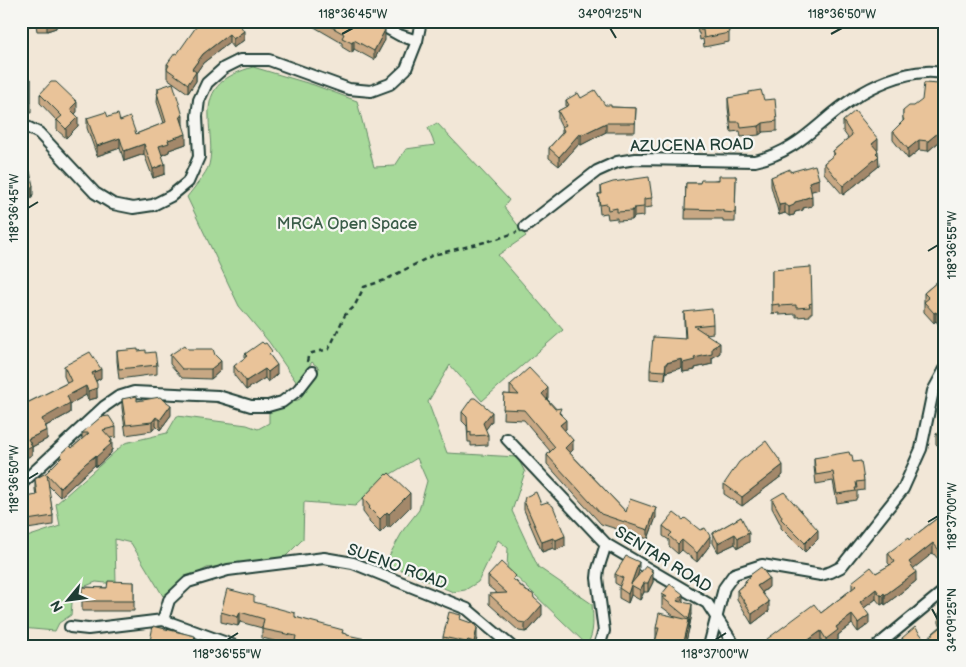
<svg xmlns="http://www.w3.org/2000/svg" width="966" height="667" viewBox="0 0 966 667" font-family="'Balsamiq Sans',sans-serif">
  <rect width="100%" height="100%" fill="#f2e7d7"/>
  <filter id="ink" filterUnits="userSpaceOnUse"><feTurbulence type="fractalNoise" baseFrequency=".02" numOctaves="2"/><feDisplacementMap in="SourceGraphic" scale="10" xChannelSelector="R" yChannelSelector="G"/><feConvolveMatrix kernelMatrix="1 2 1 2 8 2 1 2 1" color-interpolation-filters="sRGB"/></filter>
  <g filter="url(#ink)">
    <path fill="#a7d99a" stroke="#638b67" d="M 253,67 L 314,85 L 357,101 L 374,167 L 395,166 L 406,149 L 435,145 L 428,128 L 437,123 L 509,200 L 504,207 L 526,236 L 498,255 L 563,330 L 482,401 L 450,365 L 428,402 L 447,453 L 517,457 L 525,472 L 512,511 L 538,567 L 592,604 C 593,618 595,632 587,645 L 507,568 L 508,548 L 498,540 L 478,582 L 465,590 L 453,592 L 385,563 L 404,529 L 419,510 L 427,481 L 417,458 L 386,477 L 355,506 L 304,502 L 303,539 L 285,557 L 207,568 L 186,579 L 163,596 L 131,543 L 115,539 L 116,584 L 96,582 L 73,591 L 71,615 L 59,623 L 55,631 L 21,628 L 21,539 L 60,526 L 56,504 L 125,443 L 167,433 L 177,416 L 247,425 L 258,429 L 269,423 L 269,411 L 300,399 L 319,368 L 312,362 L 297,383 L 269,342 L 239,306 L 187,197 C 193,189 206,174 209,165 C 213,149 209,133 209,118 C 207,86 226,75 253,67 Z"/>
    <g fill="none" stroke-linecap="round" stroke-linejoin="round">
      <g stroke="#1f3d34" stroke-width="14">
        <g id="minor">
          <path d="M 374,21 L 399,35 L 417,41"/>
          <path d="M 21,124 L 39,133 L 95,193 L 113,204 L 133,208 L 153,205 L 171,196 L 188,182 L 199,157 L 197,116 L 199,100 L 207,83 L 224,68 L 240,60 L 269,60 L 349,89 L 371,91 L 390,84 L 406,69 L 417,41 L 421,21"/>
          <path d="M 525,227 L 597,171 L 617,162 L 636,159 L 755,161 C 800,151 818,121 854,98 C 874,85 901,73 926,72 C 932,71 939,73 945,73"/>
          <path d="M 507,439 L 606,544 L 707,603 L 735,646"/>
          <path d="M 21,484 L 105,406 L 118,397 L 134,392 L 218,396 L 251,406 L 268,406 L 282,402 L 298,390 L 312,372"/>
          <path d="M 163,620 L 169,600 L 188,582 L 228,570 L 324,558 L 353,563 L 467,609 L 511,646"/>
          <path d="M 70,627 L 88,629 L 163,620 L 235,646"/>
          <path d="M 599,646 L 604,631 L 597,578 L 598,569 L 606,544"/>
          <path d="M 709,646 L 724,588 L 734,574 L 762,565 L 821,575 L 831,572 L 841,567 L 903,489 L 921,449 L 933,391 L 945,369"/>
          <path d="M 877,646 L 945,590"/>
        </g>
      </g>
      <path stroke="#1f3d34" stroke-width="2.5" stroke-dasharray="5 4" stroke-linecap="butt" d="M 307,362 L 308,357 L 312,353 L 329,349 L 345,315 L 354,307 L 364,287 L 385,280 L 433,255 L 497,239 L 517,232"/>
      <use href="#minor" stroke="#f6f6f2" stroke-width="10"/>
    </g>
    <g fill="#c8a884" stroke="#1f3d34">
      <path d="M 21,21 L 67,21 L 56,24 L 56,28 L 47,31 L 37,31 L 36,25 L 21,27 Z"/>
      <path d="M 204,21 L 244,40 L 233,48 L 229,43 L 203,63 L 196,73 L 196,81 L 188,93 L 167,78 L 167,64 L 177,54 Z"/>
      <path d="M 304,21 L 368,21 L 385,40 L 374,60 L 354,49 L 352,53 L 342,47 L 342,43 Z"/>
      <path d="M 545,21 L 555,21 L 545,23 Z"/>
      <path d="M 696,21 L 727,21 L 729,33 L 729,42 L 704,47 L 703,39 L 700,40 L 699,33 L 698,33 Z"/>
      <path d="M 21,75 L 25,79 L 31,79 L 31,113 L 21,112 Z"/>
      <path d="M 158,88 L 183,125 L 186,144 L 169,150 L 169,152 L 162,155 L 165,174 L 153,178 L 144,154 L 124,161 L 120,148 L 97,156 L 87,128 L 87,118 L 108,117 L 120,121 L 136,134 L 164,123 L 157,102 Z"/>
      <path d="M 40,94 L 77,112 L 75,114 L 78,126 L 66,138 L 57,130 L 57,121 L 40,103 Z"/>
      <path d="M 938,96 L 945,97 L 944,142 L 939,142 L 928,151 L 919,150 L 908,159 L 893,140 L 893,131 L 903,122 L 903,111 Z"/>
      <path d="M 581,98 L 611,107 L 636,108 L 635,132 L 606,132 L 581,145 L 579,144 L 559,166 L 549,158 L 549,148 L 562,133 L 562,128 L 558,120 L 558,111 L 566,107 L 566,100 Z"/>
      <path d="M 728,98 L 764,100 L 777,121 L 777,131 L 763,132 L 759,135 L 741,137 L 740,131 L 731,132 L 728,108 Z"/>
      <path d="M 843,121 L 878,149 L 877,150 L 879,166 L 843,195 L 824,173 L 824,163 L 833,156 L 833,151 L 848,138 L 843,131 Z"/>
      <path d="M 21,158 L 28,171 L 33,186 L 33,195 L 32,196 L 32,198 L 22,200 Z"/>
      <path d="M 790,172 L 819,189 L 811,191 L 812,206 L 803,208 L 803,210 L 795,212 L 794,215 L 789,216 L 785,213 L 779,215 L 771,186 L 771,177 Z"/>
      <path d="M 736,176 L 735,222 L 723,222 L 723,219 L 685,219 L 686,183 L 700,183 Z"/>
      <path d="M 601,186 L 652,198 L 652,207 L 644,208 L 644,216 L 634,217 L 632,220 L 617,221 L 617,218 L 608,219 L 607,213 L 600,214 L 598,194 L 601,194 Z"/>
      <path d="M 772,270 L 812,303 L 812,313 L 810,313 L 810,316 L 796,317 L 796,314 L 779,315 L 779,313 L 772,314 Z"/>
      <path d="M 945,275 L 945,325 L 941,328 L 936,321 L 934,323 L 924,312 L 924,293 Z"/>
      <path d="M 684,312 L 713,324 L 713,333 L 706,334 L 720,353 L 712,358 L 712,364 L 695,368 L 695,370 L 683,372 L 682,368 L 666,372 L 665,380 L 650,379 L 650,370 L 685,339 L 684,322 Z"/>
      <path d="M 188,349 L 221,370 L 211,379 L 182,378 L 170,364 L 170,355 Z"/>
      <path d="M 117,351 L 138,351 L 157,365 L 157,374 L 119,379 L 117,361 Z"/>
      <path d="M 245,354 L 272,358 L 277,374 L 268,382 L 265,378 L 246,390 L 234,375 L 234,366 L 245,358 Z"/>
      <path d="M 64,366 L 101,378 L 96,381 L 97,398 L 88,400 L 86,395 L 70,404 L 70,413 L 46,426 L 47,439 L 32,447 L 32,455 L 23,414 L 23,405 L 67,383 L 64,376 Z"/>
      <path d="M 510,385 L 548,398 L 547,399 L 561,414 L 566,429 L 564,430 L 573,450 L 570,453 L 626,512 L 656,517 L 648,539 L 601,524 L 547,464 L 547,455 L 550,451 L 524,420 L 503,419 L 504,394 L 510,395 Z"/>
      <path d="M 122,399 L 137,401 L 171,415 L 160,430 L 156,426 L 152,431 L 126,435 L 122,408 Z"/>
      <path d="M 462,412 L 492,421 L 485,430 L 488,435 L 488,445 L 471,446 L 471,442 L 468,442 L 467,426 L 462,421 Z"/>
      <path d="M 116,427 L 116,437 L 110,438 L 112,450 L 111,450 L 111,453 L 96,467 L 95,465 L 86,473 L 60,497 L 48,485 L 53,516 L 53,525 L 21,530 L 21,498 L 36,496 L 35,489 L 35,479 L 46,473 L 60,459 L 60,455 L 72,448 L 82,439 L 82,433 Z"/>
      <path d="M 945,427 L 945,453 L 936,444 L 936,434 Z"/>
      <path d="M 814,458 L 853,462 L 864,481 L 864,490 L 857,491 L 857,498 L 856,498 L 856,500 L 837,503 L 833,481 L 816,484 L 814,467 Z"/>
      <path d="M 783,475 L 742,506 L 724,494 L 724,484 Z"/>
      <path d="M 363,498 L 410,507 L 389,528 L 387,526 L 380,533 L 369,522 L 369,520 L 363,512 Z"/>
      <path d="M 772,499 L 818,539 L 805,552 L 781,528 L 781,525 L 772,508 Z"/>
      <path d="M 524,501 L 541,504 L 565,546 L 556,550 L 553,548 L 542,552 L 524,510 Z"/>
      <path d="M 945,512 L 945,557 L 943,558 L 942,557 L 939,560 L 933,553 L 913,568 L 916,581 L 885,605 L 884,603 L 881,605 L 876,599 L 864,608 L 869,624 L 858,632 L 852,624 L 838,635 L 838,640 L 829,646 L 824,646 L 821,641 L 814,646 L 763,646 L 763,642 L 821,613 L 852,589 L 852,582 L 876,573 L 890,565 L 888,563 L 888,553 L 909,540 Z"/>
      <path d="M 741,517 L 749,542 L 738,548 L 735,544 L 718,552 L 713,543 L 713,533 Z"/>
      <path d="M 663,526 L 710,545 L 697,562 L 682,550 L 678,554 L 669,546 L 669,540 L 663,536 Z"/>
      <path d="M 639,571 L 637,576 L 652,572 L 653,582 L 648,592 L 644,592 L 640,600 L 631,595 L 628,603 L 619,598 L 619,588 L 620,586 L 615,583 L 615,574 Z"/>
      <path d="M 750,575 L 769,587 L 762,593 L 769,611 L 752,624 L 737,599 L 737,590 L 745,583 L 745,581 L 750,577 Z"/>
      <path d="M 488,576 L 516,581 L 534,598 L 542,615 L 529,630 L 525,632 L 519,631 L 489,604 L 489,594 L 498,594 L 488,586 Z"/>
      <path d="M 134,582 L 134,611 L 82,611 L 82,587 L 107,588 Z"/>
      <path d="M 662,594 L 683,602 L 692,614 L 685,646 L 654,646 L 656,637 L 656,628 L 674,616 L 662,607 Z"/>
      <path d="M 254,603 L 343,633 L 347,635 L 381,646 L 295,646 L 262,638 L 262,628 L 240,622 L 238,626 L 221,622 L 221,612 Z"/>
      <path d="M 945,608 L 945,646 L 902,646 L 902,638 L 925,640 L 941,626 L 939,623 L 939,613 Z"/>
      <path d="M 461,619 L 477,638 L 475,646 L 443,646 L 443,637 Z"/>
    </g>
    <g fill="#a3886b" stroke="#1f3d34">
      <path d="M 67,21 L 56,24 L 56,28 L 47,31 L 47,22 Z"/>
      <path d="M 77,21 L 87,21 L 77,24 Z"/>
      <path d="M 385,30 L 385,40 L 374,60 L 374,51 Z"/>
      <path d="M 244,31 L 244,40 L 233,48 L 233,39 Z"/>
      <path d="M 229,34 L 229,43 L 203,63 L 196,73 L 196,81 L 188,93 L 188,84 L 192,69 L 203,54 Z"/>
      <path d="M 354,40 L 354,49 L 352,53 L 352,43 Z"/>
      <path d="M 77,102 L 77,112 L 70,118 L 70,109 Z"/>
      <path d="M 180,116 L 183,116 L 183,125 Z"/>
      <path d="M 78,117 L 78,126 L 66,138 L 66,129 Z"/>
      <path d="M 606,123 L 606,132 L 581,145 L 581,135 Z"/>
      <path d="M 763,123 L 763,132 L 759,135 L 759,126 Z"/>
      <path d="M 939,132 L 939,142 L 928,151 L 928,141 Z"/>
      <path d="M 186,134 L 186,144 L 169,150 L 169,152 L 159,156 L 159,146 L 168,140 Z"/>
      <path d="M 579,134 L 579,144 L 559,166 L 559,157 Z"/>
      <path d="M 120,138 L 120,148 L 97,156 L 97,146 Z"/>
      <path d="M 878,139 L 878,149 L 872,154 L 872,144 Z"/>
      <path d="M 919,140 L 919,150 L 908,159 L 908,149 Z"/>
      <path d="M 144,144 L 144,154 L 124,161 L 124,151 Z"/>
      <path d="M 878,151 L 879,166 L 843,195 L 843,186 Z"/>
      <path d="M 165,164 L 165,174 L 153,178 L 153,169 Z"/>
      <path d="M 819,179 L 819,189 L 809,192 L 809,182 Z"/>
      <path d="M 32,188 L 32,198 L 22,200 L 22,191 Z"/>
      <path d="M 812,196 L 812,206 L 803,208 L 803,210 L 795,212 L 794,215 L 789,216 L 789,207 L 795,202 L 803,199 Z"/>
      <path d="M 785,204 L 785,213 L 779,215 L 779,205 Z"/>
      <path d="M 634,208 L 634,217 L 632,220 L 632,211 Z"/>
      <path d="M 936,312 L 936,321 L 934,323 L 934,313 Z"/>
      <path d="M 945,315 L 945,325 L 941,328 L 941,318 Z"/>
      <path d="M 720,343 L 720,353 L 712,358 L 712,364 L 695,368 L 695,370 L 683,372 L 683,363 L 694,358 L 712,348 Z"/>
      <path d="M 682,359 L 682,368 L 666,372 L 665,380 L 666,363 Z"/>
      <path d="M 221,361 L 221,370 L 211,379 L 211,369 Z"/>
      <path d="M 277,365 L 277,374 L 268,382 L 268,372 Z"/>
      <path d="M 101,369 L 101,378 L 92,383 L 92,373 Z"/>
      <path d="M 265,369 L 265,378 L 246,390 L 246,381 Z"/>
      <path d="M 86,386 L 86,395 L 70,404 L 70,413 L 42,428 L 42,419 L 67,396 Z"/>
      <path d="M 97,388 L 97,398 L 88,400 L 88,391 Z"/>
      <path d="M 548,388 L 548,398 L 542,403 L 542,394 Z"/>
      <path d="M 171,405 L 171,415 L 160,430 L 160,420 Z"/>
      <path d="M 492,412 L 492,421 L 483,433 L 483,423 Z"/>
      <path d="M 156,417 L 156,426 L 152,431 L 152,422 Z"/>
      <path d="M 566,420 L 566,429 L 560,434 L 560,425 Z"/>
      <path d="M 47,430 L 47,439 L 32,447 L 32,455 L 21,461 L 21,451 L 28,439 Z"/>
      <path d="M 112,440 L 112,450 L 111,450 L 111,453 L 96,467 L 96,457 Z"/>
      <path d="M 573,440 L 573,450 L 565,457 L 565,448 Z"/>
      <path d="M 95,456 L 95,465 L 86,473 L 60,497 L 60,488 L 86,463 Z"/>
      <path d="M 783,465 L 783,475 L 742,506 L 742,497 Z"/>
      <path d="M 410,493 L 410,507 L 389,528 L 389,514 Z"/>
      <path d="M 656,508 L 656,517 L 648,539 L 648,530 Z"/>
      <path d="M 387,512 L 387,526 L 380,533 L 380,519 Z"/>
      <path d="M 818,530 L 818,539 L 805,552 L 805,543 Z"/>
      <path d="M 749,533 L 749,542 L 738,548 L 738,538 Z"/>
      <path d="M 735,534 L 735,544 L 718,552 L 718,543 Z"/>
      <path d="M 565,536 L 565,546 L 556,550 L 556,540 Z"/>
      <path d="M 710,536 L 710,545 L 697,562 L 697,553 Z"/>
      <path d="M 553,538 L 553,548 L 542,552 L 542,542 Z"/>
      <path d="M 682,540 L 682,550 L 678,554 L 678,544 Z"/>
      <path d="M 933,543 L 933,553 L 909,572 L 909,562 Z"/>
      <path d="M 942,547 L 942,557 L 939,560 L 939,550 Z"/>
      <path d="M 945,548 L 945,557 L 943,558 L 943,549 Z"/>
      <path d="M 639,562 L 639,571 L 634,587 L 631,584 Z"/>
      <path d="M 652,569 L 652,575 L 653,572 L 653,582 L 648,592 L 648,583 Z"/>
      <path d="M 916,572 L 916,581 L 885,605 L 885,595 Z"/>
      <path d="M 769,578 L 769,587 L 757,596 L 757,586 Z"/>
      <path d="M 644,583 L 644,592 L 640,600 L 640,590 Z"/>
      <path d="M 631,585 L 631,595 L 628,603 L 628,594 Z"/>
      <path d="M 876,589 L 876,599 L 860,611 L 860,602 Z"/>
      <path d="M 884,593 L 884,603 L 881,605 L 881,596 Z"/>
      <path d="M 683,594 L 683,603 L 677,610 L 677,601 Z"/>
      <path d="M 769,602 L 769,611 L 752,624 L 752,614 Z"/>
      <path d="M 692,604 L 692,614 L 689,629 L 689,619 Z"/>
      <path d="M 542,605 L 542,615 L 529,630 L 525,632 L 525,623 Z"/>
      <path d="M 240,612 L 240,622 L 238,626 L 238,617 Z"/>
      <path d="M 852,615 L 852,624 L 838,635 L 838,640 L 829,646 L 826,646 L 826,639 L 836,627 Z"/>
      <path d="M 869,615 L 869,624 L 858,632 L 858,623 Z"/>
      <path d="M 689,620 L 689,629 L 685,646 L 683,646 Z"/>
      <path d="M 477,628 L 477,638 L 475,646 L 474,646 L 474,642 Z"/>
      <path d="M 821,631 L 821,641 L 814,646 L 803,646 L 803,644 Z"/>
      <path d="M 195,636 L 194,646 L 192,646 Z"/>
      <path d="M 468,640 L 468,646 L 466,646 L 466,642 Z"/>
    </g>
    <g fill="#e9c399" stroke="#1f3d34">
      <path d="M 204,21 L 228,21 L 230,24 L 233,21 L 237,21 L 244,31 L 233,39 L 229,34 L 203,54 L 192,69 L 196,72 L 188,84 L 167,69 L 169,65 L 167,64 L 175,53 L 177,54 L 196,27 Z"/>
      <path d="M 321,21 L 368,21 L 385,30 L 374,51 L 354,40 L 352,43 L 342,38 L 344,34 Z"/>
      <path d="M 697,21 L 727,21 L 729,33 L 704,38 L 703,30 L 700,30 L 699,23 L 698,23 Z"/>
      <path d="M 21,75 L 25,75 L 25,79 L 31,79 L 31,103 L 21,103 Z"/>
      <path d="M 51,82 L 56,82 L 77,102 L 70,109 L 78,117 L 66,129 L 57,120 L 62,116 L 40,94 Z"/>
      <path d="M 173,83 L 183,116 L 180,116 L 186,134 L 168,140 L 169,143 L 159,146 L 165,164 L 153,169 L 144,144 L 124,151 L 120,138 L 97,146 L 87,118 L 106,112 L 108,117 L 118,114 L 120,121 L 130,117 L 136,134 L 166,122 L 157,93 L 159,92 L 158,88 Z"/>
      <path d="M 924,83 L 939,84 L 938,96 L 945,97 L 944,133 L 939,132 L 928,141 L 919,140 L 908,149 L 893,131 L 904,120 L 903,118 L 903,111 L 909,106 L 914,106 L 922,100 Z"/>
      <path d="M 595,90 L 605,105 L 611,105 L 611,107 L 636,108 L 635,123 L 606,123 L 581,135 L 579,134 L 559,157 L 549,148 L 564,131 L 562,127 L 566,125 L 558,111 L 569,105 L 566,100 L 578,93 L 581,98 Z"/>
      <path d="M 761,90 L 764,100 L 775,99 L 777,121 L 763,123 L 759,126 L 741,128 L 740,122 L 731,122 L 728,98 L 749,94 L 749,92 Z"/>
      <path d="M 855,111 L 878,139 L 872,144 L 878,151 L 876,153 L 879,156 L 843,186 L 824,163 L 835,154 L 833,151 L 852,135 L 843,121 Z"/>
      <path d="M 21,158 L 22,159 L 27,161 L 28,171 L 30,171 L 33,186 L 32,186 L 32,188 L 22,191 Z"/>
      <path d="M 815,165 L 819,179 L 809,182 L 812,196 L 803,199 L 803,200 L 795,202 L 794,205 L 789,207 L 785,204 L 779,205 L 771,177 L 790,169 L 790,172 Z"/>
      <path d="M 719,176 L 736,176 L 735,213 L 723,212 L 723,210 L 685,209 L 686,183 L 700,183 L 701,180 L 719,180 Z"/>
      <path d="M 649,177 L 652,198 L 644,199 L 644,207 L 634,208 L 632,211 L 617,212 L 617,208 L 608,210 L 607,204 L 600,205 L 598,194 L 602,194 L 601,186 L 613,182 Z"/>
      <path d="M 811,267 L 812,303 L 809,304 L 810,307 L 796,308 L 796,305 L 779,306 L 779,304 L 772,305 L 772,270 Z"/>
      <path d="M 945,275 L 945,315 L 941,318 L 936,312 L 934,313 L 924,302 L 929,298 L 924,293 Z"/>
      <path d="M 712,309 L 713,324 L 694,326 L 720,343 L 712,348 L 712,354 L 694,358 L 695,360 L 683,363 L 682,359 L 666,363 L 665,371 L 650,370 L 653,337 L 686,339 L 684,312 Z"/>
      <path d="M 262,342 L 264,344 L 266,343 L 272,351 L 269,354 L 277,365 L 268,372 L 265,369 L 246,381 L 234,366 L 247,356 L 245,354 Z"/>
      <path d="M 185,345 L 188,349 L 213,349 L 215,355 L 221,361 L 211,369 L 182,369 L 170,355 Z"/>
      <path d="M 138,349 L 138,351 L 146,350 L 146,353 L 155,352 L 157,365 L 119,369 L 117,351 Z"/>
      <path d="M 90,352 L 101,369 L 92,373 L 97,384 L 97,388 L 88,391 L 86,386 L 67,396 L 70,403 L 42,419 L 47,430 L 28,439 L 32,446 L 21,451 L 21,417 L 27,414 L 23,405 L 71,381 L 64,366 Z"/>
      <path d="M 529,368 L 548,388 L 542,394 L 555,409 L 561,408 L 559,413 L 566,420 L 560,425 L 573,440 L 565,448 L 626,512 L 630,499 L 656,508 L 648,530 L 601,514 L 547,455 L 555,447 L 524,410 L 503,409 L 504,394 L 519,395 L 510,385 Z"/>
      <path d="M 137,396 L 137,401 L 160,397 L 171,405 L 160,420 L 156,417 L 152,422 L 126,425 L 122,399 Z"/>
      <path d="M 472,398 L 475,398 L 492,412 L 483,423 L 488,435 L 471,436 L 471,432 L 468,433 L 467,417 L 462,412 Z"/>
      <path d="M 109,416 L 116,427 L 103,430 L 112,440 L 110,442 L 111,444 L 96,457 L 95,456 L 86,463 L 60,488 L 47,474 L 53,516 L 21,521 L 21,498 L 37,495 L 35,479 L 46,473 L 62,457 L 60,455 L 70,446 L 72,448 L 89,433 L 82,433 L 101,417 Z"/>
      <path d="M 945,427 L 945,444 L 936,434 Z"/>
      <path d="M 766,441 L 783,465 L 742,497 L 724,484 L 739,462 Z"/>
      <path d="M 849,452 L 850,455 L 852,455 L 853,462 L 861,461 L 864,481 L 856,482 L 857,488 L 855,488 L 856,491 L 837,494 L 833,472 L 816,475 L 814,458 Z"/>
      <path d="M 389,473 L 410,493 L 389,514 L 387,512 L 380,519 L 369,508 L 370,507 L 363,498 L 386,474 L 387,475 Z"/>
      <path d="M 536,492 L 541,504 L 547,502 L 553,506 L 565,536 L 556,540 L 553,538 L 542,542 L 524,501 L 525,497 Z"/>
      <path d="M 784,492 L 818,530 L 805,543 L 781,519 L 782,517 L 772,499 Z"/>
      <path d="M 945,512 L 945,548 L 943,549 L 942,547 L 939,550 L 933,543 L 909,562 L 916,572 L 885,595 L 884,593 L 881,596 L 876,589 L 860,602 L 869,615 L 858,623 L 852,615 L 836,627 L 838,630 L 826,639 L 821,631 L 803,644 L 804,646 L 766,646 L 763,642 L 814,604 L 821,613 L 856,586 L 852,582 L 871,567 L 876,573 L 895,562 L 888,553 L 908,538 L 909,540 Z"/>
      <path d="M 674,513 L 683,520 L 685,518 L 700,530 L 705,528 L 710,536 L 697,553 L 682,540 L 678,544 L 669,536 L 672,533 L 663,526 Z"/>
      <path d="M 741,517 L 749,533 L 738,538 L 735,534 L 718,543 L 713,533 Z"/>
      <path d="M 626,556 L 639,562 L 631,584 L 646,566 L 652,569 L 651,571 L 653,572 L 648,583 L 644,583 L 640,590 L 631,585 L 628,594 L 619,588 L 623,578 L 615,574 Z"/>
      <path d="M 501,562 L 516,576 L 513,579 L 526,591 L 533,594 L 534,598 L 542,605 L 529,620 L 525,623 L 519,622 L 489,594 L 507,593 L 488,576 Z"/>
      <path d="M 761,567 L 769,578 L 757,586 L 769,602 L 752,614 L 737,590 L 747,582 L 745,581 L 751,576 L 750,575 Z"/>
      <path d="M 108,581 L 134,582 L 134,601 L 82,601 L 82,587 L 107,588 Z"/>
      <path d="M 670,584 L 683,594 L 677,601 L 692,604 L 689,619 L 662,597 L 667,597 L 662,594 Z"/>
      <path d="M 227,589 L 254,596 L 254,602 L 295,613 L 295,617 L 343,630 L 342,633 L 347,634 L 347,635 L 380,642 L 381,646 L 313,646 L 295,641 L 296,636 L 262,629 L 264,619 L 240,612 L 238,617 L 221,612 Z"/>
      <path d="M 945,608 L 945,621 L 939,613 Z"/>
      <path d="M 449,612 L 461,615 L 460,619 L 474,624 L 477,628 L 474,642 L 468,640 L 466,642 L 443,637 Z"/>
      <path d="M 659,613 L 689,620 L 683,646 L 654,646 L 659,628 L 656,628 Z"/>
      <path d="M 945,624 L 945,646 L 908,646 L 902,638 L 915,627 L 925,640 Z"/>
      <path d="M 153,626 L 195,636 L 192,646 L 149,646 Z"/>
    </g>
  </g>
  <path fill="none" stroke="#1f3d34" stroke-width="2" d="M 610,28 L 616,38M 342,34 L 353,28M 831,34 L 842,28M 28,208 L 38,202M 928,251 L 938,245M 28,479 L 38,473M 928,522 L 938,516M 932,609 L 938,620M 227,640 L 238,633M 715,640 L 726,633"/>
  <g text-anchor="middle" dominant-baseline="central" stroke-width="4.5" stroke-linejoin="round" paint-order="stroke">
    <g font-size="16" fill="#1f3d34" stroke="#f6f6f2">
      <text transform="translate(692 146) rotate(-1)">AZUCENA ROAD</text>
      <text transform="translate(663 560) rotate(32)">SENTAR ROAD</text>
      <text transform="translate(397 567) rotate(20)">SUENO ROAD</text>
    </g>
    <g font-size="16" fill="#3a5c48" stroke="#f6f6f2">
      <text x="347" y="224">MRCA Open Space</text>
    </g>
  </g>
  <rect width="966" height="667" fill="none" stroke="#f6f6f2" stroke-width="55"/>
  <g transform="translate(68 600) rotate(241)" stroke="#f6f6f2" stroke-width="4" paint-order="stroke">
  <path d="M0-4L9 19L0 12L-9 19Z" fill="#1f3d34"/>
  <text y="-8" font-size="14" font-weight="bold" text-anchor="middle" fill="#1f3d34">N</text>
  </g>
  <rect x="28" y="28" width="910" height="612" fill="none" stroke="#1f3d34" stroke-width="2"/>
  <g font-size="12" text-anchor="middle" fill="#1f3d34">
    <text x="353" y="18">118°36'45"W</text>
    <text x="610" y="18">34°09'25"N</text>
    <text x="842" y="18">118°36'50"W</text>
    <text transform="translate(14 208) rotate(-90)" y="4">118°36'45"W</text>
    <text transform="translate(952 245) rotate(-90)" y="4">118°36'55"W</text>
    <text transform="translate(14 479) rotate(-90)" y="4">118°36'50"W</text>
    <text transform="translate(952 516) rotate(-90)" y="4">118°37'00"W</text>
    <text transform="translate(952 620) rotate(-90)" y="4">34°09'25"N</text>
    <text x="227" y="658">118°36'55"W</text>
    <text x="715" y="658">118°37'00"W</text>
  </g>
</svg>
